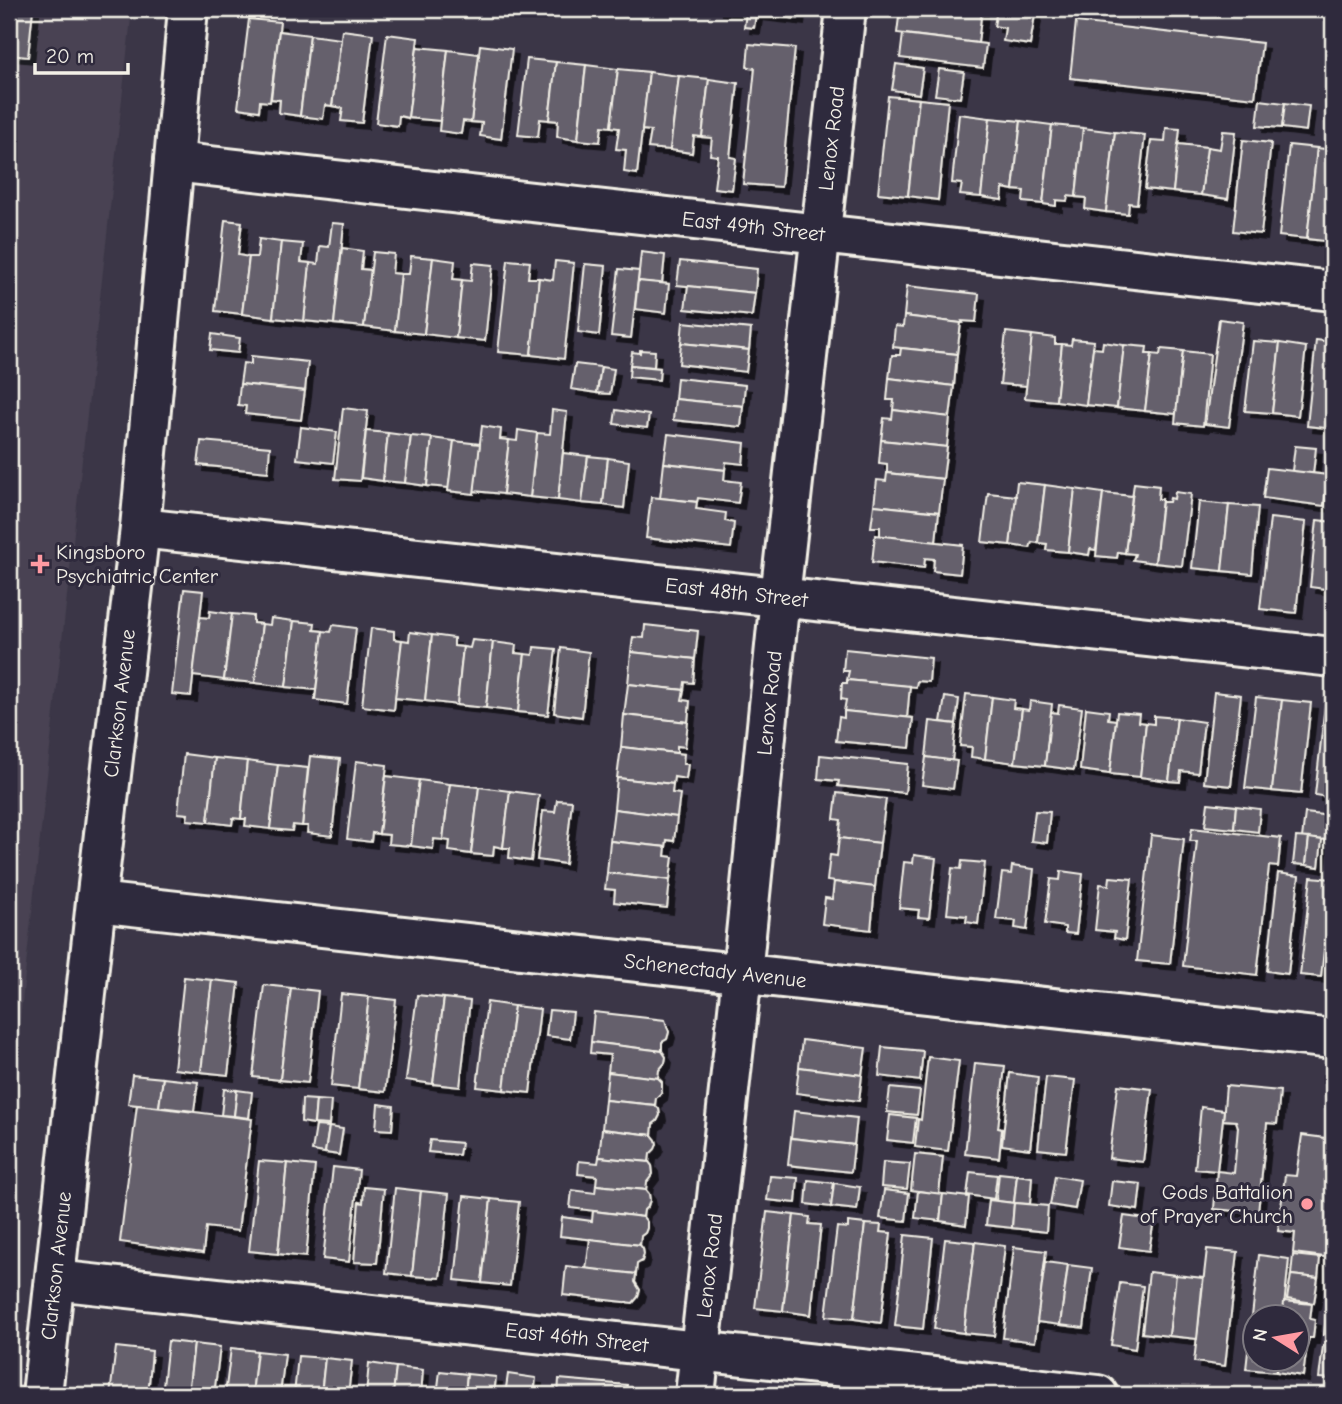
<svg xmlns="http://www.w3.org/2000/svg" width="1342" height="1404" viewBox="0 0 1342 1404" font-family="'Comic Neue',sans-serif">
  <defs>
    <filter id="shadow"><feDropShadow dx="6" dy="6" stdDeviation="0" flood-color="#0009"/></filter>
  </defs>
  <rect width="100%" height="100%" fill="#3b3647"/>
  <filter id="ink" filterUnits="userSpaceOnUse"><feTurbulence type="fractalNoise" baseFrequency=".0143" numOctaves="2"/><feDisplacementMap in="SourceGraphic" scale="14" xChannelSelector="R" yChannelSelector="G"/><feConvolveMatrix kernelMatrix="1 2 1 2 8 2 1 2 1" color-interpolation-filters="sRGB"/></filter>
  <g filter="url(#ink)">
    <path fill="#484352" d="M 9,9 L 132,9 L 9,1119 Z"/>
    <g fill="#65616c" stroke="#f4f1e8" stroke-width="2" filter="url(#shadow)">
      <path d="M 9,9 L 33,9 L 28,57 L 9,55 Z"/>
      <path d="M 715,9 L 799,9 L 798,19 L 756,14 L 754,28 L 744,27 L 746,13 Z"/>
      <path d="M 900,9 L 982,9 L 978,43 L 897,33 Z"/>
      <path d="M 997,9 L 1036,9 L 1030,45 L 1003,41 L 1005,28 L 994,26 Z"/>
      <path d="M 249,19 L 280,22 L 270,102 L 260,101 L 259,111 L 238,108 Z"/>
      <path d="M 1076,22 L 1262,43 L 1255,98 L 1070,78 Z"/>
      <path d="M 342,30 L 373,34 L 362,123 L 341,121 L 343,108 L 332,106 Z"/>
      <path d="M 279,31 L 310,35 L 300,116 L 279,113 L 280,100 L 271,99 Z"/>
      <path d="M 387,34 L 418,38 L 408,118 L 399,116 L 398,126 L 376,123 Z"/>
      <path d="M 903,34 L 986,44 L 983,68 L 900,58 Z"/>
      <path d="M 310,35 L 341,39 L 332,106 L 325,105 L 323,119 L 300,116 Z"/>
      <path d="M 749,44 L 795,48 L 781,187 L 743,184 L 755,68 L 747,67 Z"/>
      <path d="M 480,45 L 512,49 L 501,139 L 480,136 L 482,123 L 471,122 Z"/>
      <path d="M 417,47 L 448,50 L 440,121 L 408,118 Z"/>
      <path d="M 448,50 L 479,54 L 471,122 L 463,121 L 461,134 L 439,131 Z"/>
      <path d="M 527,59 L 556,62 L 549,120 L 540,119 L 538,137 L 518,135 Z"/>
      <path d="M 556,62 L 586,65 L 578,140 L 557,137 L 558,121 L 549,120 Z"/>
      <path d="M 896,64 L 923,68 L 919,94 L 892,90 Z"/>
      <path d="M 586,65 L 618,69 L 611,127 L 602,126 L 600,142 L 578,140 Z"/>
      <path d="M 618,69 L 649,72 L 637,174 L 624,172 L 626,150 L 616,149 L 619,128 L 611,127 Z"/>
      <path d="M 939,69 L 964,72 L 960,98 L 935,95 Z"/>
      <path d="M 649,72 L 679,76 L 670,150 L 648,148 L 651,131 L 642,130 Z"/>
      <path d="M 679,76 L 709,79 L 702,137 L 694,136 L 692,153 L 670,150 Z"/>
      <path d="M 709,79 L 738,83 L 730,157 L 736,158 L 732,190 L 714,188 L 718,156 L 710,155 L 712,138 L 702,137 Z"/>
      <path d="M 888,96 L 919,99 L 908,196 L 878,193 Z"/>
      <path d="M 919,99 L 948,102 L 938,200 L 908,196 Z"/>
      <path d="M 1260,100 L 1285,103 L 1282,128 L 1257,126 Z"/>
      <path d="M 1285,103 L 1309,106 L 1306,131 L 1282,128 Z"/>
      <path d="M 959,114 L 990,118 L 981,197 L 960,195 L 962,184 L 952,183 Z"/>
      <path d="M 990,118 L 1021,121 L 1013,190 L 1003,188 L 1002,200 L 981,197 Z"/>
      <path d="M 1021,121 L 1052,125 L 1043,204 L 1023,202 L 1024,191 L 1013,190 Z"/>
      <path d="M 1052,125 L 1083,128 L 1076,197 L 1068,196 L 1067,201 L 1056,200 L 1056,206 L 1043,204 Z"/>
      <path d="M 1083,128 L 1115,132 L 1106,212 L 1085,209 L 1086,198 L 1076,197 Z"/>
      <path d="M 1166,128 L 1180,129 L 1173,192 L 1145,189 L 1151,141 L 1165,142 Z"/>
      <path d="M 1223,131 L 1236,132 L 1228,199 L 1201,195 L 1207,147 L 1220,149 Z"/>
      <path d="M 1115,132 L 1145,135 L 1137,204 L 1129,203 L 1128,214 L 1106,212 Z"/>
      <path d="M 1243,140 L 1271,143 L 1261,234 L 1233,231 Z"/>
      <path d="M 1178,144 L 1207,147 L 1201,195 L 1173,192 Z"/>
      <path d="M 1289,145 L 1317,148 L 1307,239 L 1279,236 Z"/>
      <path d="M 1317,148 L 1333,150 L 1333,242 L 1307,239 Z"/>
      <path d="M 225,220 L 242,222 L 238,255 L 249,257 L 242,314 L 215,311 Z"/>
      <path d="M 332,223 L 344,224 L 334,324 L 304,321 L 310,263 L 318,264 L 320,246 L 329,247 Z"/>
      <path d="M 259,239 L 281,242 L 273,318 L 242,314 L 249,257 L 257,257 Z"/>
      <path d="M 281,242 L 303,244 L 301,262 L 310,263 L 304,321 L 273,318 Z"/>
      <path d="M 342,248 L 363,251 L 361,269 L 371,270 L 364,327 L 334,324 Z"/>
      <path d="M 373,252 L 394,254 L 392,273 L 401,274 L 395,331 L 364,327 Z"/>
      <path d="M 641,252 L 665,255 L 662,284 L 638,281 Z"/>
      <path d="M 411,256 L 433,258 L 424,334 L 395,331 L 401,274 L 409,274 Z"/>
      <path d="M 433,258 L 455,261 L 453,279 L 462,280 L 456,338 L 424,334 Z"/>
      <path d="M 508,260 L 530,262 L 528,278 L 539,278 L 531,355 L 498,352 Z"/>
      <path d="M 555,261 L 574,263 L 564,359 L 531,355 L 539,278 L 553,280 Z"/>
      <path d="M 680,261 L 757,269 L 755,293 L 677,285 Z"/>
      <path d="M 473,263 L 493,265 L 485,341 L 456,338 L 462,280 L 471,281 Z"/>
      <path d="M 585,264 L 606,266 L 599,335 L 578,332 Z"/>
      <path d="M 619,269 L 639,271 L 631,338 L 611,336 Z"/>
      <path d="M 638,281 L 669,284 L 666,313 L 635,309 Z"/>
      <path d="M 688,286 L 755,293 L 752,316 L 685,309 Z"/>
      <path d="M 907,286 L 979,294 L 976,322 L 962,321 L 963,323 L 961,323 L 904,316 Z"/>
      <path d="M 904,316 L 961,323 L 957,354 L 893,347 L 895,326 L 903,327 Z"/>
      <path d="M 1219,319 L 1243,322 L 1229,427 L 1205,424 Z"/>
      <path d="M 683,322 L 751,329 L 749,350 L 681,343 Z"/>
      <path d="M 1006,332 L 1032,335 L 1027,386 L 1000,384 Z"/>
      <path d="M 212,334 L 240,338 L 238,353 L 210,350 Z"/>
      <path d="M 1032,335 L 1055,338 L 1055,344 L 1062,344 L 1056,401 L 1025,398 Z"/>
      <path d="M 1072,339 L 1094,341 L 1086,405 L 1056,401 L 1062,344 L 1071,345 Z"/>
      <path d="M 1316,340 L 1333,342 L 1333,368 L 1326,428 L 1307,426 Z"/>
      <path d="M 1253,341 L 1280,343 L 1272,413 L 1245,411 Z"/>
      <path d="M 1103,342 L 1124,345 L 1117,408 L 1086,405 L 1093,348 L 1102,349 Z"/>
      <path d="M 681,343 L 749,350 L 746,372 L 679,364 Z"/>
      <path d="M 1280,343 L 1306,347 L 1298,416 L 1272,413 Z"/>
      <path d="M 1124,345 L 1147,347 L 1146,354 L 1152,354 L 1145,411 L 1117,408 Z"/>
      <path d="M 901,348 L 957,354 L 954,386 L 889,378 L 892,355 L 900,355 Z"/>
      <path d="M 1161,349 L 1183,351 L 1176,414 L 1145,411 L 1152,354 L 1160,355 Z"/>
      <path d="M 640,350 L 655,351 L 654,367 L 630,365 L 632,352 L 640,353 Z"/>
      <path d="M 1183,351 L 1210,354 L 1203,426 L 1175,423 Z"/>
      <path d="M 251,356 L 308,362 L 305,391 L 240,384 L 243,363 L 251,364 Z"/>
      <path d="M 575,364 L 601,367 L 597,393 L 571,389 Z"/>
      <path d="M 630,365 L 660,368 L 659,380 L 629,377 Z"/>
      <path d="M 601,367 L 614,369 L 610,394 L 597,393 Z"/>
      <path d="M 1333,368 L 1333,429 L 1326,428 Z"/>
      <path d="M 677,378 L 745,385 L 743,406 L 675,399 Z"/>
      <path d="M 889,378 L 954,386 L 950,417 L 893,410 L 894,400 L 887,400 Z"/>
      <path d="M 240,384 L 305,391 L 301,420 L 245,414 L 246,406 L 238,405 Z"/>
      <path d="M 675,399 L 743,406 L 741,427 L 673,420 Z"/>
      <path d="M 343,408 L 368,411 L 360,481 L 335,479 Z"/>
      <path d="M 552,410 L 567,412 L 558,500 L 530,497 L 537,433 L 550,434 Z"/>
      <path d="M 616,410 L 649,415 L 647,428 L 614,424 Z"/>
      <path d="M 893,410 L 950,417 L 947,447 L 881,440 L 884,418 L 892,419 Z"/>
      <path d="M 482,426 L 501,429 L 500,439 L 509,440 L 503,494 L 474,491 Z"/>
      <path d="M 301,427 L 337,432 L 333,463 L 297,459 Z"/>
      <path d="M 518,430 L 537,433 L 530,497 L 503,494 L 509,440 L 517,441 Z"/>
      <path d="M 366,431 L 388,433 L 383,481 L 361,478 Z"/>
      <path d="M 388,433 L 411,436 L 405,483 L 383,481 Z"/>
      <path d="M 668,434 L 745,443 L 743,464 L 726,462 L 725,470 L 664,463 Z"/>
      <path d="M 411,436 L 432,438 L 427,486 L 405,483 Z"/>
      <path d="M 432,438 L 454,441 L 449,488 L 427,486 Z"/>
      <path d="M 881,440 L 947,447 L 943,479 L 887,473 L 887,464 L 879,463 Z"/>
      <path d="M 201,441 L 270,447 L 268,472 L 198,465 Z"/>
      <path d="M 454,441 L 480,444 L 474,494 L 448,491 Z"/>
      <path d="M 1295,446 L 1316,448 L 1313,474 L 1292,471 Z"/>
      <path d="M 563,453 L 588,456 L 582,503 L 558,500 Z"/>
      <path d="M 588,456 L 608,458 L 603,505 L 582,503 Z"/>
      <path d="M 608,458 L 629,461 L 624,508 L 603,505 Z"/>
      <path d="M 664,463 L 725,470 L 724,480 L 741,482 L 738,503 L 698,498 L 697,502 L 660,498 Z"/>
      <path d="M 1267,468 L 1328,475 L 1324,506 L 1263,498 Z"/>
      <path d="M 887,473 L 943,479 L 939,512 L 874,505 L 877,480 L 886,481 Z"/>
      <path d="M 1017,482 L 1045,485 L 1038,543 L 1032,542 L 1030,548 L 1010,545 Z"/>
      <path d="M 1134,483 L 1159,486 L 1158,499 L 1162,499 L 1155,563 L 1133,560 L 1135,554 L 1125,553 Z"/>
      <path d="M 1045,485 L 1075,489 L 1068,552 L 1046,550 L 1047,544 L 1038,543 Z"/>
      <path d="M 1075,489 L 1103,493 L 1096,550 L 1090,549 L 1089,555 L 1068,552 Z"/>
      <path d="M 1175,492 L 1191,494 L 1182,566 L 1155,563 L 1162,502 L 1169,502 L 1170,498 L 1174,499 Z"/>
      <path d="M 988,493 L 1016,496 L 1010,545 L 982,542 Z"/>
      <path d="M 1103,493 L 1132,496 L 1125,553 L 1118,552 L 1117,558 L 1096,556 Z"/>
      <path d="M 651,497 L 697,502 L 696,509 L 726,513 L 725,521 L 734,523 L 731,548 L 646,538 Z"/>
      <path d="M 1199,502 L 1229,505 L 1222,571 L 1192,568 Z"/>
      <path d="M 874,505 L 939,512 L 936,542 L 880,536 L 880,527 L 871,527 Z"/>
      <path d="M 1229,505 L 1258,507 L 1252,574 L 1222,571 Z"/>
      <path d="M 1270,518 L 1306,522 L 1296,613 L 1260,609 Z"/>
      <path d="M 1317,520 L 1333,522 L 1333,590 L 1310,587 Z"/>
      <path d="M 875,535 L 963,545 L 960,574 L 933,571 L 934,559 L 925,558 L 924,568 L 872,562 Z"/>
      <path d="M 184,589 L 203,591 L 191,696 L 172,694 Z"/>
      <path d="M 210,611 L 232,614 L 224,680 L 193,676 L 200,617 L 209,618 Z"/>
      <path d="M 232,614 L 253,616 L 253,623 L 262,624 L 255,683 L 224,680 Z"/>
      <path d="M 271,618 L 294,621 L 286,687 L 255,683 L 262,624 L 270,625 Z"/>
      <path d="M 294,621 L 315,623 L 314,630 L 323,631 L 316,690 L 286,687 Z"/>
      <path d="M 333,625 L 356,628 L 347,704 L 315,700 L 323,631 L 331,632 Z"/>
      <path d="M 645,625 L 698,631 L 695,659 L 631,652 L 633,637 L 644,638 Z"/>
      <path d="M 371,628 L 394,631 L 394,639 L 402,640 L 394,710 L 362,706 Z"/>
      <path d="M 410,632 L 432,635 L 425,701 L 395,698 L 402,640 L 409,641 Z"/>
      <path d="M 432,635 L 454,638 L 454,646 L 463,647 L 457,705 L 425,701 Z"/>
      <path d="M 472,640 L 493,642 L 486,708 L 457,705 L 463,647 L 470,648 Z"/>
      <path d="M 493,642 L 516,645 L 515,653 L 525,654 L 518,712 L 486,708 Z"/>
      <path d="M 534,647 L 556,649 L 548,715 L 518,712 L 525,654 L 533,655 Z"/>
      <path d="M 561,648 L 589,652 L 582,717 L 554,713 Z"/>
      <path d="M 845,649 L 931,658 L 929,682 L 917,681 L 916,687 L 847,680 L 849,671 L 843,671 Z"/>
      <path d="M 631,652 L 695,659 L 693,683 L 685,682 L 684,690 L 628,684 Z"/>
      <path d="M 847,680 L 910,686 L 907,718 L 844,711 L 846,700 L 841,699 L 842,683 L 847,683 Z"/>
      <path d="M 628,684 L 684,690 L 682,700 L 690,701 L 688,722 L 624,715 Z"/>
      <path d="M 1214,692 L 1241,695 L 1231,786 L 1204,783 Z"/>
      <path d="M 966,694 L 992,697 L 985,759 L 971,757 L 972,747 L 960,746 Z"/>
      <path d="M 945,697 L 959,699 L 956,724 L 941,722 Z"/>
      <path d="M 992,697 L 1014,700 L 1013,708 L 1022,709 L 1015,763 L 985,759 Z"/>
      <path d="M 1256,697 L 1282,700 L 1272,791 L 1245,788 Z"/>
      <path d="M 1282,700 L 1311,703 L 1301,794 L 1272,791 Z"/>
      <path d="M 1030,701 L 1052,704 L 1045,766 L 1015,763 L 1022,709 L 1029,710 Z"/>
      <path d="M 1325,704 L 1333,705 L 1333,798 L 1315,795 Z"/>
      <path d="M 1059,705 L 1082,708 L 1074,770 L 1045,766 L 1051,712 L 1058,713 Z"/>
      <path d="M 1086,708 L 1109,711 L 1108,719 L 1116,720 L 1110,774 L 1080,770 Z"/>
      <path d="M 844,711 L 913,718 L 910,748 L 836,741 L 839,717 L 844,718 Z"/>
      <path d="M 1117,712 L 1139,714 L 1138,722 L 1146,723 L 1140,777 L 1110,774 Z"/>
      <path d="M 624,715 L 688,722 L 685,747 L 677,746 L 677,753 L 621,747 Z"/>
      <path d="M 1154,716 L 1177,718 L 1169,781 L 1140,777 L 1146,723 L 1154,724 Z"/>
      <path d="M 1177,718 L 1204,722 L 1198,773 L 1181,771 L 1180,782 L 1169,781 Z"/>
      <path d="M 930,721 L 956,724 L 952,761 L 926,757 Z"/>
      <path d="M 621,747 L 684,754 L 683,764 L 688,764 L 686,779 L 674,777 L 673,784 L 617,778 Z"/>
      <path d="M 184,754 L 215,758 L 208,822 L 187,820 L 188,814 L 178,813 Z"/>
      <path d="M 820,755 L 908,764 L 905,793 L 838,786 L 839,781 L 818,779 Z"/>
      <path d="M 310,756 L 340,759 L 332,836 L 307,833 L 308,826 L 302,826 Z"/>
      <path d="M 926,757 L 957,761 L 953,789 L 922,785 Z"/>
      <path d="M 215,758 L 247,761 L 241,819 L 233,818 L 232,825 L 208,822 Z"/>
      <path d="M 247,761 L 278,765 L 270,829 L 245,826 L 246,819 L 241,819 Z"/>
      <path d="M 356,761 L 387,765 L 379,834 L 372,833 L 371,842 L 347,839 Z"/>
      <path d="M 278,765 L 308,768 L 302,826 L 293,825 L 292,831 L 270,829 Z"/>
      <path d="M 386,776 L 419,780 L 411,846 L 388,844 L 389,835 L 379,834 Z"/>
      <path d="M 617,778 L 673,784 L 672,793 L 680,794 L 677,817 L 614,809 Z"/>
      <path d="M 419,780 L 450,784 L 443,840 L 434,839 L 433,849 L 411,846 Z"/>
      <path d="M 450,784 L 479,787 L 471,854 L 449,851 L 450,841 L 443,840 Z"/>
      <path d="M 479,787 L 510,791 L 503,848 L 494,846 L 493,856 L 471,854 Z"/>
      <path d="M 510,791 L 539,795 L 531,861 L 509,858 L 510,848 L 503,848 Z"/>
      <path d="M 837,793 L 886,799 L 880,843 L 839,838 L 841,820 L 834,819 Z"/>
      <path d="M 557,800 L 572,801 L 565,864 L 537,860 L 543,811 L 555,812 Z"/>
      <path d="M 1208,803 L 1236,806 L 1234,829 L 1205,826 Z"/>
      <path d="M 1236,806 L 1260,809 L 1258,832 L 1234,829 Z"/>
      <path d="M 614,809 L 677,817 L 674,841 L 667,840 L 666,847 L 610,841 Z"/>
      <path d="M 1035,811 L 1050,812 L 1047,843 L 1031,841 Z"/>
      <path d="M 1305,813 L 1331,816 L 1328,840 L 1302,838 Z"/>
      <path d="M 1192,828 L 1281,838 L 1278,867 L 1269,866 L 1257,975 L 1183,966 L 1197,841 L 1190,841 Z"/>
      <path d="M 1151,835 L 1184,839 L 1170,964 L 1137,961 Z"/>
      <path d="M 1296,837 L 1309,838 L 1306,865 L 1293,864 Z"/>
      <path d="M 839,838 L 880,843 L 875,887 L 827,881 L 830,855 L 837,856 Z"/>
      <path d="M 1309,838 L 1322,840 L 1319,867 L 1306,865 Z"/>
      <path d="M 610,841 L 666,847 L 665,856 L 673,857 L 670,880 L 607,873 Z"/>
      <path d="M 914,855 L 936,858 L 929,918 L 918,917 L 919,910 L 899,908 L 904,862 L 913,863 Z"/>
      <path d="M 962,861 L 985,863 L 978,924 L 966,922 L 967,916 L 947,914 L 952,868 L 961,869 Z"/>
      <path d="M 1012,866 L 1034,869 L 1027,930 L 1015,928 L 1016,921 L 996,919 L 1002,873 L 1011,874 Z"/>
      <path d="M 1061,871 L 1083,874 L 1076,934 L 1065,933 L 1065,927 L 1045,924 L 1051,879 L 1060,880 Z"/>
      <path d="M 607,873 L 670,880 L 667,908 L 614,902 L 615,890 L 605,889 Z"/>
      <path d="M 1278,873 L 1299,876 L 1288,974 L 1267,971 Z"/>
      <path d="M 1110,877 L 1132,879 L 1125,940 L 1114,938 L 1115,932 L 1095,930 L 1100,884 L 1109,885 Z"/>
      <path d="M 1311,877 L 1332,879 L 1321,977 L 1300,975 Z"/>
      <path d="M 834,882 L 875,887 L 871,930 L 822,924 L 825,898 L 832,899 Z"/>
      <path d="M 184,977 L 212,980 L 201,1072 L 174,1069 Z"/>
      <path d="M 212,980 L 239,983 L 228,1075 L 201,1072 Z"/>
      <path d="M 264,985 L 291,988 L 280,1080 L 253,1077 Z"/>
      <path d="M 291,988 L 318,991 L 308,1083 L 280,1080 Z"/>
      <path d="M 341,994 L 369,997 L 358,1089 L 331,1086 Z"/>
      <path d="M 417,995 L 444,998 L 433,1084 L 406,1080 Z"/>
      <path d="M 369,997 L 396,1000 L 385,1092 L 358,1089 Z"/>
      <path d="M 444,998 L 470,1001 L 460,1087 L 433,1084 Z"/>
      <path d="M 487,1002 L 514,1006 L 504,1090 L 477,1087 Z"/>
      <path d="M 514,1006 L 540,1009 L 530,1093 L 504,1090 Z"/>
      <path d="M 549,1010 L 573,1012 L 570,1039 L 546,1036 Z"/>
      <path d="M 594,1012 L 665,1020 L 669,1032 L 667,1039 L 662,1042 L 662,1051 L 591,1042 Z"/>
      <path d="M 802,1040 L 866,1048 L 862,1075 L 799,1067 Z"/>
      <path d="M 591,1042 L 662,1051 L 666,1057 L 665,1063 L 659,1070 L 658,1078 L 608,1072 L 610,1055 L 590,1053 Z"/>
      <path d="M 882,1047 L 923,1051 L 920,1081 L 879,1076 Z"/>
      <path d="M 928,1057 L 959,1061 L 948,1151 L 915,1147 L 918,1119 L 921,1120 Z"/>
      <path d="M 975,1063 L 1005,1066 L 998,1128 L 1002,1129 L 999,1158 L 965,1154 Z"/>
      <path d="M 799,1067 L 862,1075 L 859,1101 L 796,1093 Z"/>
      <path d="M 608,1072 L 658,1078 L 662,1082 L 662,1089 L 661,1094 L 656,1098 L 655,1105 L 605,1100 Z"/>
      <path d="M 1010,1073 L 1038,1077 L 1030,1149 L 1002,1145 Z"/>
      <path d="M 132,1075 L 163,1078 L 159,1107 L 128,1104 Z"/>
      <path d="M 1046,1077 L 1075,1080 L 1066,1152 L 1038,1149 Z"/>
      <path d="M 163,1078 L 198,1082 L 194,1111 L 159,1107 Z"/>
      <path d="M 1118,1085 L 1152,1089 L 1143,1162 L 1109,1158 Z"/>
      <path d="M 1226,1086 L 1280,1091 L 1277,1124 L 1267,1123 L 1258,1213 L 1214,1209 L 1217,1171 L 1234,1173 L 1238,1127 L 1236,1121 L 1223,1120 Z"/>
      <path d="M 890,1088 L 920,1091 L 917,1115 L 887,1112 Z"/>
      <path d="M 224,1089 L 237,1090 L 234,1116 L 221,1115 Z"/>
      <path d="M 237,1090 L 252,1092 L 249,1118 L 234,1116 Z"/>
      <path d="M 302,1099 L 316,1100 L 314,1124 L 301,1122 Z"/>
      <path d="M 316,1100 L 331,1101 L 329,1125 L 314,1124 Z"/>
      <path d="M 605,1100 L 655,1105 L 659,1109 L 660,1115 L 657,1121 L 653,1124 L 652,1135 L 602,1129 Z"/>
      <path d="M 378,1104 L 394,1106 L 392,1130 L 376,1129 Z"/>
      <path d="M 137,1105 L 252,1119 L 238,1231 L 206,1227 L 203,1253 L 120,1242 Z"/>
      <path d="M 1201,1107 L 1224,1110 L 1217,1171 L 1195,1169 Z"/>
      <path d="M 794,1111 L 857,1118 L 854,1145 L 791,1138 Z"/>
      <path d="M 890,1115 L 916,1118 L 913,1143 L 887,1140 Z"/>
      <path d="M 316,1126 L 329,1127 L 325,1153 L 312,1151 Z"/>
      <path d="M 329,1127 L 343,1129 L 339,1155 L 325,1153 Z"/>
      <path d="M 602,1129 L 652,1135 L 656,1140 L 657,1144 L 655,1149 L 650,1154 L 649,1162 L 599,1157 Z"/>
      <path d="M 1302,1135 L 1333,1139 L 1333,1258 L 1293,1253 L 1295,1233 L 1278,1231 L 1285,1175 L 1296,1176 Z"/>
      <path d="M 791,1138 L 854,1145 L 851,1172 L 788,1165 Z"/>
      <path d="M 430,1140 L 461,1143 L 459,1155 L 428,1152 Z"/>
      <path d="M 915,1154 L 943,1157 L 939,1194 L 911,1190 Z"/>
      <path d="M 599,1157 L 649,1162 L 652,1166 L 653,1174 L 647,1182 L 646,1190 L 596,1185 L 597,1176 L 578,1174 L 579,1161 L 598,1163 Z"/>
      <path d="M 259,1161 L 287,1163 L 278,1254 L 249,1251 Z"/>
      <path d="M 883,1162 L 910,1164 L 907,1189 L 881,1187 Z"/>
      <path d="M 287,1163 L 315,1166 L 306,1257 L 278,1254 Z"/>
      <path d="M 333,1167 L 359,1170 L 349,1262 L 323,1259 Z"/>
      <path d="M 970,1172 L 997,1175 L 994,1199 L 967,1195 Z"/>
      <path d="M 999,1173 L 1017,1175 L 1014,1203 L 996,1201 Z"/>
      <path d="M 1017,1175 L 1032,1177 L 1030,1204 L 1014,1203 Z"/>
      <path d="M 770,1176 L 798,1178 L 796,1203 L 767,1200 Z"/>
      <path d="M 1055,1176 L 1080,1180 L 1075,1209 L 1050,1205 Z"/>
      <path d="M 808,1180 L 834,1183 L 831,1207 L 806,1204 Z"/>
      <path d="M 1112,1181 L 1141,1184 L 1138,1210 L 1109,1206 Z"/>
      <path d="M 834,1183 L 860,1187 L 857,1210 L 831,1207 Z"/>
      <path d="M 596,1185 L 646,1190 L 649,1194 L 650,1200 L 648,1206 L 644,1210 L 643,1217 L 570,1208 L 572,1190 L 595,1193 Z"/>
      <path d="M 364,1187 L 384,1189 L 377,1263 L 354,1262 L 359,1202 L 363,1203 Z"/>
      <path d="M 395,1188 L 421,1191 L 412,1276 L 386,1273 Z"/>
      <path d="M 884,1190 L 909,1193 L 906,1221 L 880,1218 Z"/>
      <path d="M 421,1191 L 449,1194 L 440,1278 L 412,1276 Z"/>
      <path d="M 918,1191 L 943,1194 L 940,1221 L 915,1218 Z"/>
      <path d="M 943,1194 L 969,1197 L 966,1225 L 940,1221 Z"/>
      <path d="M 464,1196 L 491,1199 L 482,1283 L 455,1280 Z"/>
      <path d="M 491,1199 L 519,1202 L 510,1286 L 482,1283 Z"/>
      <path d="M 989,1200 L 1014,1203 L 1012,1228 L 986,1225 Z"/>
      <path d="M 1014,1203 L 1048,1206 L 1046,1232 L 1012,1228 Z"/>
      <path d="M 593,1211 L 643,1217 L 647,1222 L 647,1228 L 645,1233 L 641,1236 L 640,1245 L 560,1236 L 562,1217 L 592,1221 Z"/>
      <path d="M 767,1212 L 794,1215 L 783,1311 L 755,1308 Z"/>
      <path d="M 794,1215 L 810,1217 L 809,1224 L 821,1225 L 811,1315 L 783,1311 Z"/>
      <path d="M 1124,1216 L 1154,1220 L 1149,1251 L 1119,1247 Z"/>
      <path d="M 848,1222 L 865,1224 L 854,1319 L 826,1316 L 837,1227 L 848,1228 Z"/>
      <path d="M 865,1224 L 881,1225 L 880,1232 L 891,1233 L 881,1323 L 854,1319 Z"/>
      <path d="M 905,1235 L 933,1238 L 923,1329 L 895,1326 Z"/>
      <path d="M 590,1239 L 640,1245 L 643,1249 L 644,1254 L 642,1261 L 637,1264 L 636,1274 L 586,1269 Z"/>
      <path d="M 945,1239 L 975,1242 L 964,1333 L 934,1329 Z"/>
      <path d="M 975,1242 L 1005,1246 L 994,1336 L 964,1333 Z"/>
      <path d="M 1014,1247 L 1046,1251 L 1035,1342 L 1003,1338 Z"/>
      <path d="M 1207,1249 L 1238,1252 L 1225,1366 L 1194,1362 Z"/>
      <path d="M 1259,1255 L 1289,1259 L 1283,1316 L 1254,1316 L 1254,1358 L 1278,1358 L 1276,1372 L 1246,1369 Z"/>
      <path d="M 1293,1255 L 1320,1258 L 1318,1278 L 1291,1275 Z"/>
      <path d="M 1045,1262 L 1068,1265 L 1060,1325 L 1037,1322 Z"/>
      <path d="M 1068,1265 L 1092,1268 L 1084,1328 L 1060,1325 Z"/>
      <path d="M 566,1266 L 636,1274 L 635,1282 L 640,1290 L 638,1297 L 633,1303 L 563,1295 Z"/>
      <path d="M 1149,1272 L 1176,1275 L 1169,1336 L 1142,1333 Z"/>
      <path d="M 1176,1275 L 1203,1278 L 1197,1339 L 1169,1336 Z"/>
      <path d="M 1291,1275 L 1318,1278 L 1314,1303 L 1287,1299 Z"/>
      <path d="M 1120,1283 L 1143,1286 L 1135,1349 L 1111,1345 Z"/>
      <path d="M 1284,1301 L 1312,1304 L 1310,1319 L 1315,1320 L 1313,1338 L 1309,1338 L 1307,1346 L 1296,1345 L 1296,1316 L 1283,1316 Z"/>
      <path d="M 1327,1303 L 1333,1304 L 1333,1336 L 1324,1335 Z"/>
      <path d="M 168,1341 L 194,1344 L 188,1395 L 162,1395 Z"/>
      <path d="M 194,1344 L 220,1347 L 214,1395 L 188,1395 Z"/>
      <path d="M 1296,1345 L 1307,1346 L 1303,1376 L 1276,1372 L 1278,1358 L 1296,1358 Z"/>
      <path d="M 1323,1346 L 1333,1347 L 1333,1379 L 1319,1378 Z"/>
      <path d="M 116,1347 L 152,1351 L 148,1395 L 110,1395 Z"/>
      <path d="M 231,1348 L 257,1351 L 252,1395 L 225,1395 Z"/>
      <path d="M 257,1351 L 285,1354 L 280,1395 L 252,1395 Z"/>
      <path d="M 298,1356 L 325,1358 L 321,1395 L 294,1395 Z"/>
      <path d="M 325,1358 L 352,1361 L 348,1395 L 321,1395 Z"/>
      <path d="M 369,1363 L 396,1367 L 393,1395 L 366,1395 Z"/>
      <path d="M 396,1367 L 423,1370 L 421,1395 L 393,1395 Z"/>
      <path d="M 440,1371 L 467,1374 L 465,1395 L 437,1395 Z"/>
      <path d="M 467,1374 L 496,1377 L 494,1395 L 465,1395 Z"/>
      <path d="M 508,1374 L 536,1378 L 534,1395 L 505,1395 Z"/>
      <path d="M 559,1379 L 627,1385 L 626,1395 L 632,1395 L 558,1395 Z"/>
    </g>
    <g fill="none" stroke-linecap="round" stroke-linejoin="round">
      <g stroke="#f4f1e8" stroke-width="44">
        <g id="minor">
          <path id="s1" d="M 174,162 L 1333,291"/>
          <path id="s2" d="M 140,528 L 1333,657"/>
          <path id="s3" d="M 96,902 L 1333,1039"/>
          <path id="s4" d="M 55,1280 L 1098,1395"/>
          <path id="s5" d="M 42,1395 L 96,902 L 140,528 L 188,9"/>
          <path id="s6" d="M 695,1395 L 742,974 L 780,597 L 846,9"/>
        </g>
      </g>
      <use href="#minor" stroke="#2f2a3d" stroke-width="38"/>
    </g>
  </g>
  <g fill="#ff9aa2" stroke="#2f2a3d" stroke-width="2.5">
    <path d="M36.5 553.5h7v7h7v7h-7v7h-7v-7h-7v-7h7z"/>
    <circle cx="1307" cy="1204" r="7"/>
  </g>
  <g text-anchor="middle" dominant-baseline="central" stroke-width="6" stroke-linejoin="round" paint-order="stroke">
    <g font-size="21" fill="#f4f1e8" stroke="#2f2a3d">
      <text stroke="none"><textPath href="#s6" startOffset="1264">Lenox Road</textPath></text>
      <text stroke="none"><textPath href="#s1" startOffset="583">East 49th Street</textPath></text>
      <text stroke="none"><textPath href="#s2" startOffset="600">East 48th Street</textPath></text>
      <text stroke="none"><textPath href="#s5" startOffset="696">Clarkson Avenue</textPath></text>
      <text stroke="none"><textPath href="#s6" startOffset="696">Lenox Road</textPath></text>
      <text stroke="none"><textPath href="#s3" startOffset="623">Schenectady Avenue</textPath></text>
      <text stroke="none"><textPath href="#s5" startOffset="130">Clarkson Avenue</textPath></text>
      <text stroke="none"><textPath href="#s6" startOffset="130">Lenox Road</textPath></text>
      <text stroke="none"><textPath href="#s4" startOffset="525">East 46th Street</textPath></text>
    </g>
    <g font-size="21" fill="#f4f1e8" stroke="#2f2a3d" text-anchor="start">
      <text x="56" y="552">Kingsboro<tspan x="56" dy="24">Psychiatric Center</tspan></text>
      <text x="1293" y="1192" text-anchor="end">Gods Battalion<tspan x="1293" dy="24">of Prayer Church</tspan></text>
    </g>
  </g>
  <rect width="1342" height="1404" fill="none" stroke="#2f2a3d" stroke-width="35"/>
  <rect x="18" y="18" width="1307" height="1369" fill="none" stroke="#f4f1e8" stroke-width="2.5" filter="url(#ink)"/>
  <g transform="translate(1276 1338) rotate(281)"><circle r="33" fill="#2f2a3d" stroke="#7e7a81" stroke-width="2"/>
  <path d="M0-5L12 26L0 18L-12 26Z" fill="#ff9aa2"/>
  <text y="-10" font-size="19" font-weight="bold" text-anchor="middle" fill="#f4f1e8">N</text>
  </g>
  <path d="M35 63v10h93v-10" fill="none" stroke="#f4f1e8" stroke-width="3.5"/>
  <text x="46" y="63" font-size="21" fill="#f4f1e8" stroke="#2f2a3d" stroke-width="5" paint-order="stroke">20 m</text>
</svg>
